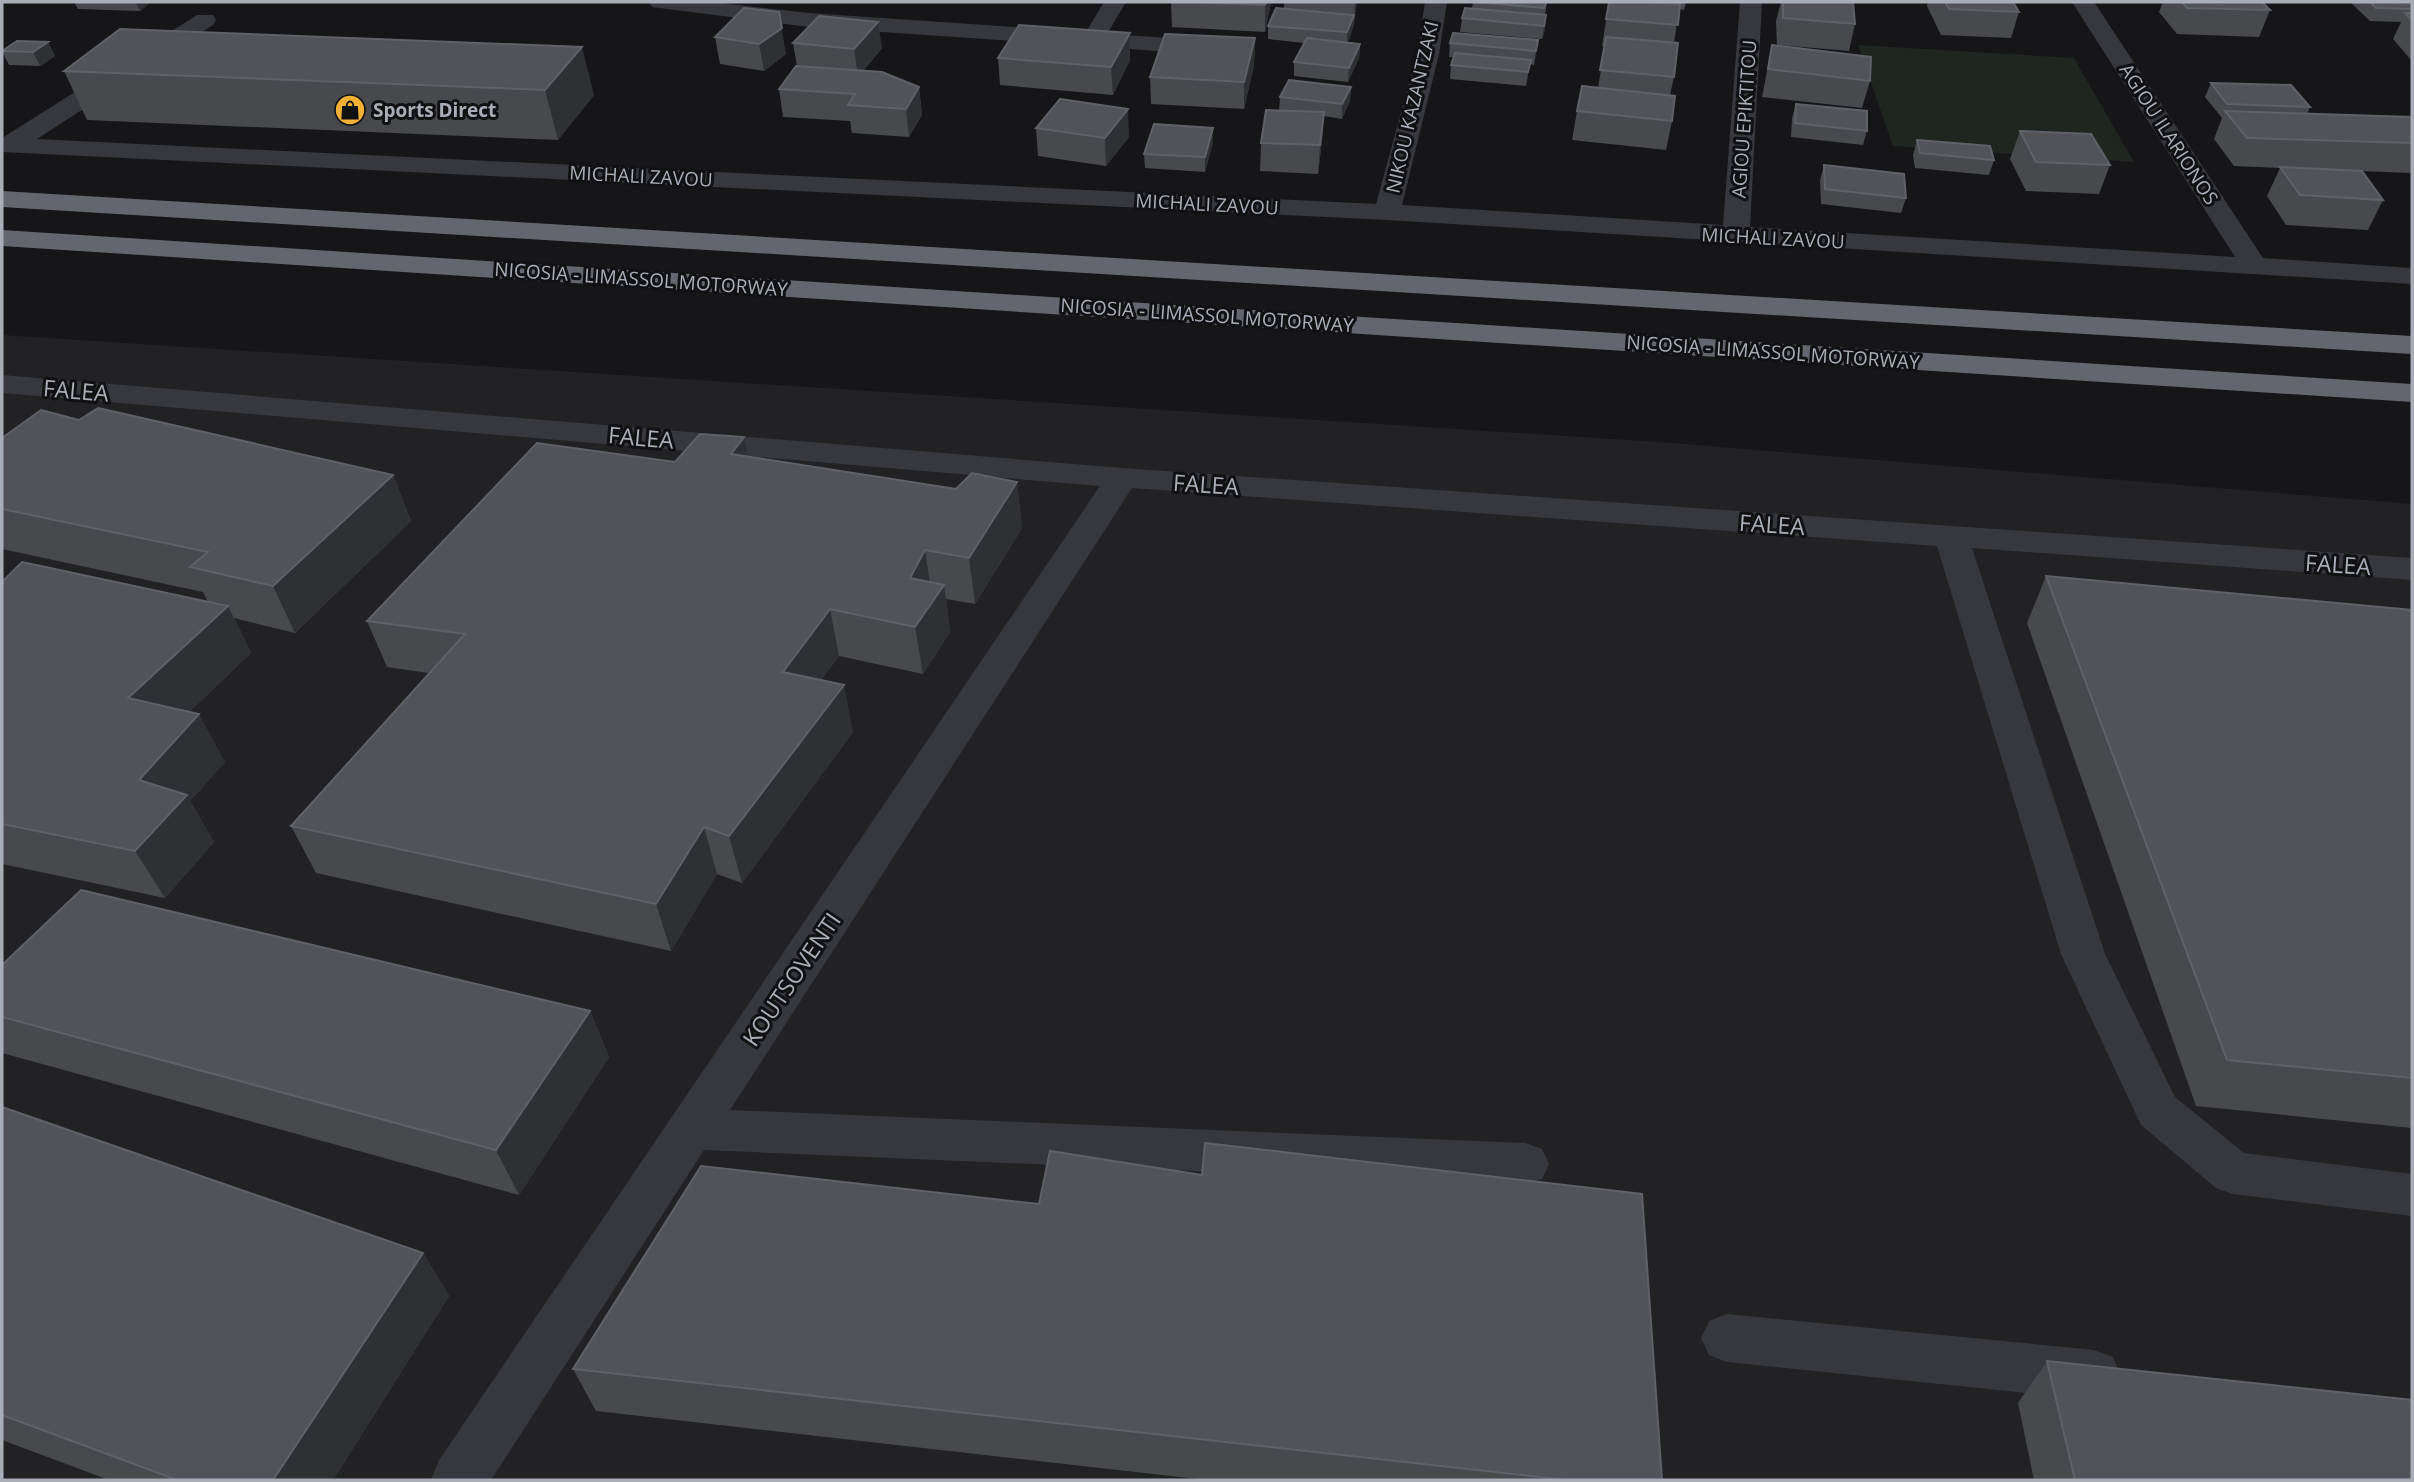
<svg xmlns="http://www.w3.org/2000/svg" width="2414" height="1482" viewBox="0 0 2414 1482" font-family="'Open Sans',sans-serif">
  <rect width="100%" height="100%" fill="#161618"/>
  <path fill="#222225" d="M 2,335 L 1659,442 L 2412,504 L 2412,1480 L 2,1480 Z"/>
  <path fill="#1e261f" d="M 1858,45 L 2074,58 L 2134,162 L 1893,146 Z"/>
  <g fill="none" stroke-linecap="round" stroke-linejoin="round">
    <g fill="#37383d" fill-rule="evenodd">
      <path d="M 649,2 L 712,2 L 809,13 L 1086,32 L 1104,2 L 1126,2 L 1107,34 L 1202,40 L 1210,42 L 1213,47 L 1210,52 L 1202,54 L 809,27 L 660,8 L 652,7 Z"/>
      <path d="M 1425,2 L 1447,2 L 1439,54 L 1402,205 L 1723,225 L 1740,2 L 1762,2 L 1750,227 L 2235,257 L 2072,2 L 2094,2 L 2263,258 L 2412,268 L 2412,284 L 1743,242 L 1736,244 L 1726,241 L 1387,220 L 2,152 L 2,138 L 197,15 L 213,15 L 216,20 L 213,25 L 37,139 L 1376,204 L 1417,54 Z"/>
      <path d="M 2,375 L 1122,468 L 2412,558 L 2412,580 L 1972,548 L 2105,954 L 2175,1097 L 2244,1153 L 2412,1174 L 2412,1216 L 2233,1194 L 2216,1188 L 2141,1125 L 2061,954 L 1937,546 L 1132,488 L 730,1110 L 1525,1143 L 1542,1149 L 1549,1164 L 1542,1179 L 1525,1185 L 704,1150 L 491,1480 L 431,1480 L 439,1460 L 1100,486 L 2,393 Z"/>
      <path d="M 1727,1314 L 2094,1350 L 2113,1357 L 2120,1375 L 2113,1393 L 2094,1400 L 1727,1362 L 1709,1355 L 1701,1338 L 1709,1321 Z"/>
    </g>
    <g fill="#63666e" fill-rule="evenodd">
      <path d="M 2,191 L 2412,336 L 2412,354 L 2,207 Z"/>
      <path d="M 2,230 L 2412,384 L 2412,402 L 2,246 Z"/>
    </g>
  </g>
  <g fill="#47494d">
    <path d="M 74,2 L 151,2 L 140,11 L 78,9 Z"/>
    <path d="M 1171,2 L 1271,2 L 1265,32 L 1172,27 Z"/>
    <path d="M 1284,2 L 1357,2 L 1353,28 L 1348,42 L 1360,44 L 1359,58 L 1348,82 L 1294,76 L 1294,62 L 1304,43 L 1268,39 L 1268,26 L 1284,9 Z"/>
    <path d="M 1473,2 L 1550,2 L 1550,3 L 1547,3 L 1545,15 L 1545,29 L 1542,39 L 1460,32 L 1462,18 L 1472,8 Z"/>
    <path d="M 1609,2 L 1686,2 L 1684,10 L 1679,9 L 1674,43 L 1674,77 L 1670,95 L 1672,121 L 1666,150 L 1572,140 L 1577,111 L 1598,88 L 1605,46 L 1602,46 Z"/>
    <path d="M 1781,2 L 1853,2 L 1855,24 L 1849,51 L 1777,45 L 1776,21 Z"/>
    <path d="M 1928,2 L 2013,2 L 2019,12 L 2011,38 L 1941,35 L 1927,6 Z"/>
    <path d="M 2163,2 L 2262,2 L 2270,10 L 2259,37 L 2177,34 L 2159,12 Z"/>
    <path d="M 2352,2 L 2412,2 L 2412,61 L 2393,39 L 2401,22 L 2370,21 L 2351,3 Z"/>
    <path d="M 744,8 L 786,54 L 764,71 L 720,64 L 715,37 Z"/>
    <path d="M 120,29 L 594,95 L 558,140 L 87,120 L 64,71 Z"/>
    <path d="M 1255,38 L 1254,65 L 1244,109 L 1151,104 L 1150,77 Z"/>
    <path d="M 1538,40 L 1534,65 L 1530,64 L 1526,86 L 1450,79 L 1451,65 L 1454,57 L 1449,57 L 1450,43 Z"/>
    <path d="M 48,42 L 55,56 L 40,66 L 9,65 L 2,51 Z"/>
    <path d="M 793,43 L 882,48 L 863,71 L 919,87 L 922,115 L 909,137 L 852,133 L 850,121 L 783,117 L 779,89 L 797,66 Z"/>
    <path d="M 1772,45 L 1870,81 L 1862,108 L 1762,97 Z"/>
    <path d="M 998,58 L 1130,60 L 1113,95 L 1000,85 Z"/>
    <path d="M 2211,83 L 2310,107 L 2307,114 L 2412,117 L 2412,173 L 2333,170 L 2383,200 L 2368,230 L 2286,225 L 2267,196 L 2280,168 L 2234,166 L 2214,139 L 2222,118 L 2205,97 Z"/>
    <path d="M 1351,87 L 1350,101 L 1342,119 L 1324,116 L 1322,141 L 1318,174 L 1260,171 L 1261,143 L 1279,111 L 1280,97 Z"/>
    <path d="M 1796,104 L 1867,131 L 1863,145 L 1791,137 L 1792,118 Z"/>
    <path d="M 1036,128 L 1129,137 L 1106,166 L 1038,156 Z"/>
    <path d="M 1213,128 L 1213,142 L 1205,172 L 1145,168 L 1144,154 Z"/>
    <path d="M 2020,131 L 2110,165 L 2099,194 L 2026,191 L 2010,159 Z"/>
    <path d="M 1917,140 L 1994,160 L 1989,175 L 1915,168 L 1913,155 Z"/>
    <path d="M 1824,165 L 1906,198 L 1901,213 L 1821,204 L 1820,180 Z"/>
    <path d="M 79,420 L 393,475 L 411,521 L 295,633 L 234,618 L 251,653 L 189,712 L 225,762 L 190,801 L 214,842 L 165,898 L 2,864 L 2,581 L 208,602 L 203,592 L 2,549 L 2,438 Z"/>
    <path d="M 744,437 L 748,457 L 956,489 L 1017,482 L 1022,528 L 975,604 L 946,599 L 950,632 L 923,674 L 839,656 L 821,680 L 853,732 L 742,883 L 717,874 L 671,951 L 316,873 L 291,826 L 429,673 L 387,667 L 367,621 L 675,462 Z"/>
    <path d="M 2046,576 L 2412,610 L 2412,1128 L 2196,1106 L 2027,623 Z"/>
    <path d="M 2,965 L 590,1011 L 609,1057 L 519,1195 L 2,1053 Z"/>
    <path d="M 2,1107 L 423,1253 L 449,1296 L 333,1480 L 109,1480 L 2,1440 Z"/>
    <path d="M 2047,1361 L 2412,1480 L 2034,1480 L 2018,1403 Z"/>
    <path d="M 573,1369 L 1662,1480 L 1206,1480 L 596,1411 Z"/>
  </g>
  <g fill="#2f3033">
    <path d="M 136,2 L 151,2 L 140,11 Z"/>
    <path d="M 1266,2 L 1271,2 L 1265,32 L 1265,5 Z"/>
    <path d="M 1355,2 L 1357,2 L 1354,23 Z"/>
    <path d="M 779,12 L 786,54 L 764,71 L 759,44 Z"/>
    <path d="M 1354,15 L 1353,28 L 1347,46 L 1347,32 Z"/>
    <path d="M 1546,15 L 1545,29 L 1542,39 L 1544,26 Z"/>
    <path d="M 878,22 L 882,48 L 858,76 L 854,49 Z"/>
    <path d="M 1130,33 L 1130,60 L 1113,95 L 1111,67 Z"/>
    <path d="M 1255,38 L 1254,65 L 1244,109 L 1244,82 Z"/>
    <path d="M 48,42 L 55,56 L 40,66 L 33,52 Z"/>
    <path d="M 1360,44 L 1359,58 L 1348,82 L 1349,68 Z"/>
    <path d="M 582,47 L 594,95 L 558,140 L 545,90 Z"/>
    <path d="M 919,87 L 922,115 L 909,137 L 906,109 Z"/>
    <path d="M 1351,87 L 1350,101 L 1342,119 L 1342,104 Z"/>
    <path d="M 1128,109 L 1129,137 L 1106,166 L 1105,138 Z"/>
    <path d="M 1324,112 L 1322,141 L 1318,174 L 1320,145 Z"/>
    <path d="M 1213,128 L 1213,142 L 1205,172 L 1205,157 Z"/>
    <path d="M 744,437 L 754,483 L 731,454 Z"/>
    <path d="M 393,475 L 411,521 L 295,633 L 273,586 Z"/>
    <path d="M 1017,482 L 1022,528 L 975,604 L 969,558 Z"/>
    <path d="M 925,550 L 932,597 L 944,585 L 950,632 L 923,674 L 915,627 L 910,578 Z"/>
    <path d="M 228,606 L 251,653 L 155,745 L 128,698 Z"/>
    <path d="M 830,609 L 839,656 L 793,719 L 783,672 Z"/>
    <path d="M 844,685 L 853,732 L 742,883 L 729,836 Z"/>
    <path d="M 199,714 L 225,762 L 190,801 L 214,842 L 165,898 L 135,851 L 139,780 Z"/>
    <path d="M 704,827 L 717,874 L 671,951 L 656,904 Z"/>
    <path d="M 590,1011 L 609,1057 L 519,1195 L 496,1150 Z"/>
    <path d="M 423,1253 L 449,1296 L 333,1480 L 273,1480 Z"/>
  </g>
  <g fill="#525359" stroke="#5f6168" stroke-width="2">
    <path d="M 1189,2 L 1266,2 L 1265,5 Z"/>
    <path d="M 1476,2 L 1546,2 L 1544,8 Z"/>
    <path d="M 1609,2 L 1652,2 L 1680,4 L 1678,25 L 1606,19 Z"/>
    <path d="M 1783,2 L 1853,2 L 1855,24 L 1783,18 Z"/>
    <path d="M 1945,2 L 2013,2 L 2019,12 L 1949,9 Z"/>
    <path d="M 2182,2 L 2262,2 L 2270,10 L 2187,8 Z"/>
    <path d="M 2370,2 L 2412,2 L 2412,9 L 2376,8 Z"/>
    <path d="M 744,8 L 779,12 L 782,28 L 759,44 L 715,37 Z"/>
    <path d="M 1276,8 L 1354,15 L 1347,32 L 1268,26 Z"/>
    <path d="M 1465,8 L 1546,15 L 1544,26 L 1462,18 Z"/>
    <path d="M 2405,13 L 2412,13 L 2412,20 Z"/>
    <path d="M 819,16 L 878,22 L 854,49 L 793,43 Z"/>
    <path d="M 1019,25 L 1130,33 L 1111,67 L 998,58 Z"/>
    <path d="M 120,29 L 582,47 L 545,90 L 64,71 Z"/>
    <path d="M 1453,33 L 1538,40 L 1536,51 L 1450,43 Z"/>
    <path d="M 1165,34 L 1255,38 L 1244,82 L 1150,77 Z"/>
    <path d="M 1606,37 L 1678,43 L 1674,77 L 1600,70 Z"/>
    <path d="M 1307,38 L 1360,44 L 1349,68 L 1294,62 Z"/>
    <path d="M 17,41 L 48,42 L 33,52 L 2,51 Z"/>
    <path d="M 1772,45 L 1871,57 L 1870,81 L 1768,69 Z"/>
    <path d="M 1455,53 L 1531,60 L 1528,72 L 1451,65 Z"/>
    <path d="M 796,66 L 882,72 L 919,87 L 906,109 L 848,105 L 855,94 L 779,89 Z"/>
    <path d="M 1289,80 L 1351,87 L 1342,104 L 1280,97 Z"/>
    <path d="M 2211,83 L 2291,85 L 2310,107 L 2227,104 Z"/>
    <path d="M 1582,86 L 1675,96 L 1672,121 L 1577,111 Z"/>
    <path d="M 1060,99 L 1128,109 L 1105,138 L 1036,128 Z"/>
    <path d="M 1796,104 L 1867,111 L 1867,131 L 1795,123 Z"/>
    <path d="M 1266,110 L 1324,112 L 1320,145 L 1261,143 Z"/>
    <path d="M 2225,111 L 2412,117 L 2412,143 L 2247,138 Z"/>
    <path d="M 1154,124 L 1213,128 L 1205,157 L 1144,154 Z"/>
    <path d="M 2020,131 L 2091,134 L 2110,165 L 2036,162 Z"/>
    <path d="M 1917,140 L 1990,146 L 1994,160 L 1920,153 Z"/>
    <path d="M 1824,165 L 1904,174 L 1906,198 L 1825,189 Z"/>
    <path d="M 2280,167 L 2362,171 L 2383,200 L 2300,195 Z"/>
    <path d="M 98,408 L 393,475 L 273,586 L 190,567 L 208,552 L 2,509 L 2,438 L 41,410 L 79,420 Z"/>
    <path d="M 700,434 L 744,437 L 731,454 L 956,489 L 972,473 L 1017,482 L 969,558 L 925,550 L 910,578 L 944,585 L 915,627 L 830,609 L 783,672 L 844,685 L 729,836 L 704,827 L 656,904 L 291,826 L 465,634 L 367,621 L 537,443 L 675,462 Z"/>
    <path d="M 22,562 L 228,606 L 128,698 L 199,714 L 139,780 L 187,795 L 135,851 L 2,824 L 2,581 L 3,581 Z"/>
    <path d="M 2046,576 L 2412,610 L 2412,1078 L 2227,1060 Z"/>
    <path d="M 81,890 L 590,1011 L 496,1150 L 2,1017 L 2,965 Z"/>
    <path d="M 2,1107 L 423,1253 L 273,1480 L 177,1480 L 2,1415 Z"/>
    <path d="M 1205,1143 L 1642,1194 L 1662,1480 L 1566,1480 L 573,1369 L 701,1166 L 1039,1204 L 1050,1151 L 1202,1175 Z"/>
    <path d="M 2047,1361 L 2412,1400 L 2412,1480 L 2075,1480 Z"/>
  </g>
  <defs>
    <g id="shop-disc" transform="scale(1.575)"><circle r="9.5" fill="#f2b134" stroke="#111113"/><path d="M-5-2.5h2.3a2.7 3.5 0 0 1 5.4 0H5L5.5 6h-11ZM-1.5-2.5h3a1.5 2.3 0 0 0-3 0Z" fill="#111"/></g>
  </defs>
  <g fill-rule="evenodd">
    <use href="#shop-disc" x="350" y="110"/>
  </g>
  <g text-anchor="middle" dominant-baseline="central" stroke-width="6" stroke-linejoin="round" paint-order="stroke">
    <g font-size="19" fill="#a8adb8" stroke="#111113">
      <text transform="translate(1412 107) rotate(-77)">NIKOU KAZANTZAKI</text>
      <text transform="translate(1744 119) rotate(-86)">AGIOU EPIKTITOU</text>
      <text transform="translate(2169 134) rotate(57)">AGIOU ILARIONOS</text>
      <text transform="translate(641 176) rotate(3)">MICHALI ZAVOU</text>
      <text transform="translate(1207 204) rotate(3)">MICHALI ZAVOU</text>
      <text transform="translate(1773 238) rotate(3)">MICHALI ZAVOU</text>
      <text transform="translate(641 279) rotate(4)">NICOSIA - LIMASSOL MOTORWAY</text>
      <text transform="translate(1207 315) rotate(4)">NICOSIA - LIMASSOL MOTORWAY</text>
      <text transform="translate(1773 352) rotate(4)">NICOSIA - LIMASSOL MOTORWAY</text>
    </g>
    <g font-size="19" font-weight="bold" fill="#a8adb8" stroke="#111113" text-anchor="start">
      <text x="373" y="110">Sports Direct</text>
    </g>
    <g font-size="23" fill="#a8adb8" stroke="#111113">
      <text transform="translate(76 390) rotate(5)">FALEA</text>
      <text transform="translate(641 437) rotate(5)">FALEA</text>
      <text transform="translate(1206 484) rotate(4)">FALEA</text>
      <text transform="translate(1772 524) rotate(4)">FALEA</text>
      <text transform="translate(2338 564) rotate(4)">FALEA</text>
      <text transform="translate(791 979) rotate(-56)">KOUTSOVENTI</text>
    </g>
  </g>
  <rect width="2414" height="1482" fill="none" stroke="#a8adb8" stroke-width="7"/>
</svg>
